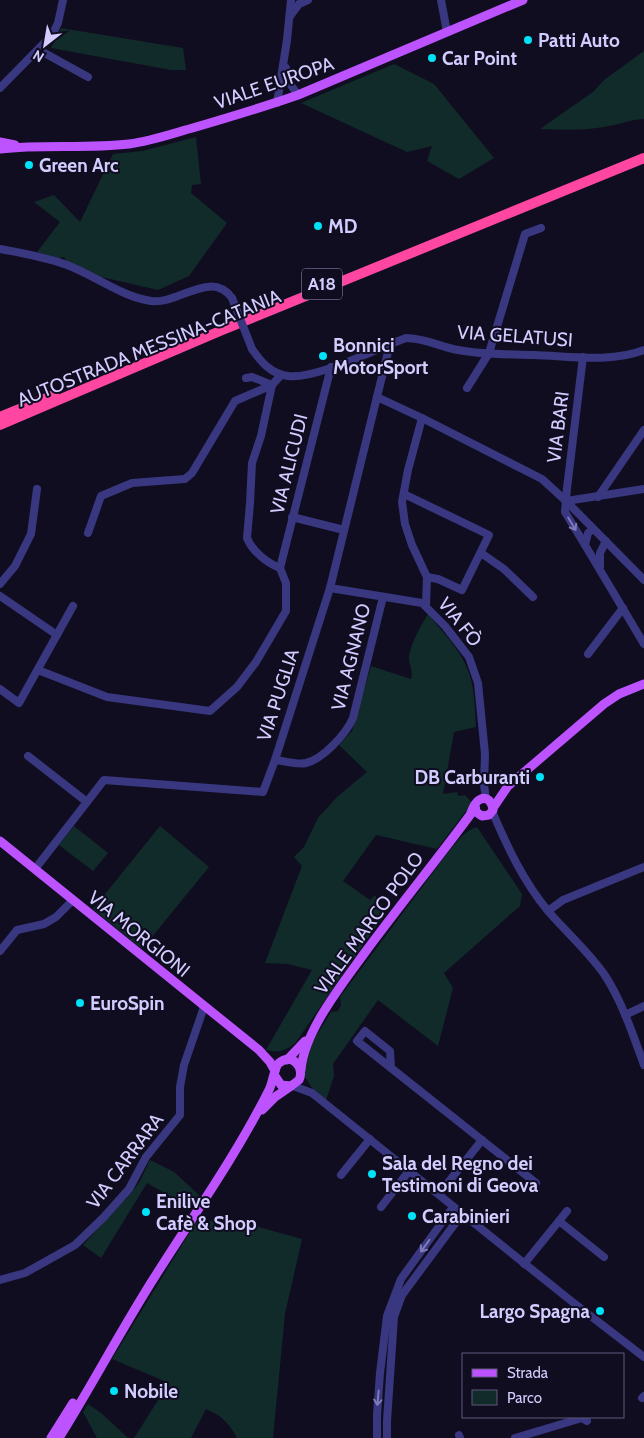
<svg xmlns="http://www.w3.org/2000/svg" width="644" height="1438" viewBox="0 0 644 1438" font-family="Cabin,sans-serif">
  <rect width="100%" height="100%" fill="#100d21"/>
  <g fill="#102b29">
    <path d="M 61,28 L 183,48 L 186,70 L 171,70 L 51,48 Z"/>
    <path d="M 644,51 L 644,119 C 633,119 624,123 614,125 C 589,131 565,130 540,129 L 593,92 L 604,80 Z"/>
    <path d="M 394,64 L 434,84 L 494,158 L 459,179 L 427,161 L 432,146 L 407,152 L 301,103 Z"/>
    <path d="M 196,137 L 201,184 L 192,185 L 191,193 L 227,223 L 189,276 L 158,290 L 97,276 L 65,261 L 65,258 L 62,257 L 59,259 L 37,252 L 60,222 L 34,202 L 54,195 L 80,222 L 113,154 L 142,151 Z"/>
    <path d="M 428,614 C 443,633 463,652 470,676 C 475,693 475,711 476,727 L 454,732 L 443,794 L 457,792 L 458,796 L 465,795 L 472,803 L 437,849 L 376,835 L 343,881 L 370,900 L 375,895 L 384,913 L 382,918 L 296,1042 C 287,1051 278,1053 266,1050 L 312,970 L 288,964 L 265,963 L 302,866 L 294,857 L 304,847 L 318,818 L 337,797 L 367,772 L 339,745 L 352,731 L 371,666 L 411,679 C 414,671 408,664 409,656 C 412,641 420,627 428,614 Z"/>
    <path d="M 74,826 L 108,853 L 93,871 L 59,845 Z"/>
    <path d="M 160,826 L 209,867 L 142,949 L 93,909 Z"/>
    <path d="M 477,827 L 522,894 L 520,906 L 444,973 L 453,988 L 438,1046 L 378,1000 L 333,1064 L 334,1076 L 326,1100 L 312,1088 L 304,1075 L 308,1049 L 331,1012 L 338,1011 L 341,1005 L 340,997 L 449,851 C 457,842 465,830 477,827 Z"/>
    <path d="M 150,1160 L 174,1172 L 199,1195 L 191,1208 L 147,1183 L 101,1258 L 83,1245 L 132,1192 L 140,1181 Z"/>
    <path d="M 229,1219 L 302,1239 L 285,1314 L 273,1438 L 237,1438 C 230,1424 221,1415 206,1409 L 191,1438 L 134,1438 L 169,1383 L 112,1359 L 196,1222 Z"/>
    <path d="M 88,1404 L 101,1413 L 128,1438 L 97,1438 L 83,1412 Z"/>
  </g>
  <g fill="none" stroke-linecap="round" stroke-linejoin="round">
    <g stroke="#393780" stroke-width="8">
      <path d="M 441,0 L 447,32"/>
      <path d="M 290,16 L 299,4 L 308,0"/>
      <path d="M 39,50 L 88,77"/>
      <path d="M 286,68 L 288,81 L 298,95"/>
      <path d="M 0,88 L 52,35 L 58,23 L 63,0"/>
      <path d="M 277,103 L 287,40 L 291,0"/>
      <path d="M 0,249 C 22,253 45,257 67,265 C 94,275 122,297 151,301 C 178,305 211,269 232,298"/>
      <path d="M 252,349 C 261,362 271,374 288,376 C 315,380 378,348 406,338 C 425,338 440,347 458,350 C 483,355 509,354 534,355 C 568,356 612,363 644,350"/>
      <path d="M 583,357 L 567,488 L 565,512 L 585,545"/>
      <path d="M 246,378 L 252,377 L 272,385"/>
      <path d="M 467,388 L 489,353 L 525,234 L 541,228"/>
      <path d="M 377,397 L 422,418 L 542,479 L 566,501 L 644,580"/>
      <path d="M 422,418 L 408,470 L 402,502 L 405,524 L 412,545 L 427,577 L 426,605"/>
      <path d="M 404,494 L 489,535 L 462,590 L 438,579 L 427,577"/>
      <path d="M 598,497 L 644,430"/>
      <path d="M 566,501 L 644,489"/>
      <path d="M 292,517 L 344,530"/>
      <path d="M 593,529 L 588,533 L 585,545 L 644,644"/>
      <path d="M 88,533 L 101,496 L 132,483 L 185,479 L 192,473 L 235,401 L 272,385"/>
      <path d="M 481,553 L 504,569 L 533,597"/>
      <path d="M 600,567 L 600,553 L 606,541"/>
      <path d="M 280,568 C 267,563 252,551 247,538 L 250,503 L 252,463 L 261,436 L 272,385 L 281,375"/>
      <path d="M 280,568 L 331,367"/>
      <path d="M 0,584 L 15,566 L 31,534 L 37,489"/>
      <path d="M 330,588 L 422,603 L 445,626 L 469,657 L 478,683 L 485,754 L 484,785 L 486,799"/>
      <path d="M 0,596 L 57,635"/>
      <path d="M 588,654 L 623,608"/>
      <path d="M 38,670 L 107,697 L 210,711 L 237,687 L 256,662 L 286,611 L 286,583 L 280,568"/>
      <path d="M 0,689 L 19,703 L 73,606"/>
      <path d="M 28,756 L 87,802"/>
      <path d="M 275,760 C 285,761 296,765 306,763 C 323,759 346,734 353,718 L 383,597"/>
      <path d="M 492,811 C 507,846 523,881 548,911 C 566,932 591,954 606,977 C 623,1004 633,1035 644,1065"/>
      <path d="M 35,869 L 104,780 L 263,792 L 275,760 L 330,588 L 390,344"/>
      <path d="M 548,911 L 563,900 L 644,867"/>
      <path d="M 0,951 L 17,930 L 44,924 L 56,917 L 72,901"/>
      <path d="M 625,1015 L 644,1006"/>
      <path d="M 391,1068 L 390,1051 L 365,1031 L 357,1041 L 536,1183"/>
      <path d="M 293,1086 L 312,1093 L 570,1300 L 644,1357"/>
      <path d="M 341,1175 L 370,1139"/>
      <path d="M 439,1194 L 482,1140"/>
      <path d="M 381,1207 L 409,1171"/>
      <path d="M 559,1221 L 567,1211"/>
      <path d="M 524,1264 L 559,1221 L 604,1257"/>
      <path d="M 0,1280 L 25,1273 L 75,1245 L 103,1218 L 129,1189 L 146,1157 L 180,1115 L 180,1087 L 184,1065 L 204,1007"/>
      <path d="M 642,1398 L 644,1396"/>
      <path d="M 459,1435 L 460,1438"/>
      <path d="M 377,1438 L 377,1415 L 380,1373 L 387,1316 L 401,1279 L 453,1207"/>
      <path d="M 387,1438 L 387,1421 L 394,1317 L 402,1295 L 462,1214"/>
      <path d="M 515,1438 L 582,1418 L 587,1421"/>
    </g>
    <g stroke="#bd53ff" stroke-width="9">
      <path d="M 0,142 L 15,145"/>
      <path d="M 0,149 C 43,144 86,149 129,144 C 152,141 174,133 196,127 C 230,117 264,107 298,95 L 523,0"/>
      <path d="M 493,808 L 508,786 L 604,704 L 619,694 L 644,684"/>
      <path d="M 0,841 L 259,1050 L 270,1062 L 275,1071"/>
      <path d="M 287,1060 L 305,1041"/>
      <path d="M 301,1070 C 304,1031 343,983 366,951 C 400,905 436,861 470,815 C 472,810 474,803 479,800 C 487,795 492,802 493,810 L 489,815 L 482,816 L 476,812 L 475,805"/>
      <path d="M 262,1110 L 275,1097 L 291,1086"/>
      <path d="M 51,1438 L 73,1403"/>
      <path d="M 59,1438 C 92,1385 121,1330 154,1278 C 193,1216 236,1156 269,1090 C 273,1083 274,1067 279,1063 C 292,1052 305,1068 299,1080 L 291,1086 L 281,1085 L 275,1076"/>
    </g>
    <g stroke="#ff47a2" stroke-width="10">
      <path d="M 0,417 L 54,395"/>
      <path d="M 0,425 L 220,331 L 644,158"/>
    </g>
    <path stroke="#393780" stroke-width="8" d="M 232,298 L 252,349"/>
  </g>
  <defs><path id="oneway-shaft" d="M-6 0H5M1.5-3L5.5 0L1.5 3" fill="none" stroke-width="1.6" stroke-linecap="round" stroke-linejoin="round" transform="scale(1.25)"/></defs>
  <g stroke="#7e7ab9">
    <use href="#oneway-shaft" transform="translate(572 524) rotate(59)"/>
    <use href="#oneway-shaft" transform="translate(425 1246) rotate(126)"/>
    <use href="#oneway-shaft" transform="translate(378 1398) rotate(95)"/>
  </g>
  <g fill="#00e2f7" stroke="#100d21" stroke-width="2">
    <circle cx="528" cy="40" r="5"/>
    <circle cx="432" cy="58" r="5"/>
    <circle cx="29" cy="165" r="5"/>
    <circle cx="318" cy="226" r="5"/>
    <circle cx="323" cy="356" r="5"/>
    <circle cx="540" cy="777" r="5"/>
    <circle cx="80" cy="1003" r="5"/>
    <circle cx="372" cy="1174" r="5"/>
    <circle cx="146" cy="1212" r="5"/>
    <circle cx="412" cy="1216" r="5"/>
    <circle cx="600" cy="1311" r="5"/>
    <circle cx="114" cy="1391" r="5"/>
  </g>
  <g text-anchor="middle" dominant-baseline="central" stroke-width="4" stroke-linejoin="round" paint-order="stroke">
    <rect fill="#100d21" stroke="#9893bc" stroke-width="1" x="302" y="268.5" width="40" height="31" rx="4"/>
    <g font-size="18" font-weight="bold" fill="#d2ccff">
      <text x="322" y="284">A18</text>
    </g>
    <g font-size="19" font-weight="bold" fill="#d2ccff" stroke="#100d21" text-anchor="start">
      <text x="538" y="40">Patti Auto</text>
      <text x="442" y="58">Car Point</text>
      <text x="39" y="165">Green Arc</text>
      <text x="328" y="226">MD</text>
      <text x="333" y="345">Bonnici<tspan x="333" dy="22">MotorSport</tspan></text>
      <text x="530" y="777" text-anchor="end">DB Carburanti</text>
      <text x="90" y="1003">EuroSpin</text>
      <text x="382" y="1163">Sala del Regno dei<tspan x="382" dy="22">Testimoni di Geova</tspan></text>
      <text x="156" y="1201">Enilive<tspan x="156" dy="22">Cafè &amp; Shop</tspan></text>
      <text x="422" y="1216">Carabinieri</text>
      <text x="590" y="1311" text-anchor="end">Largo Spagna</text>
      <text x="124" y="1391">Nobile</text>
    </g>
    <g font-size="19" fill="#d2ccff" stroke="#100d21">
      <text transform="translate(274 83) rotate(-19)">VIALE EUROPA</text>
      <text transform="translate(515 336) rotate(4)">VIA GELATUSI</text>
      <text transform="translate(149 348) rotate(-22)">AUTOSTRADA MESSINA-CATANIA</text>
      <text transform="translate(558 427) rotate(-83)">VIA BARI</text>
      <text transform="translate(289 464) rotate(-76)">VIA ALICUDI</text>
      <text transform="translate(460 622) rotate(51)">VIA FÒ</text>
      <text transform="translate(351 657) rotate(-76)">VIA AGNANO</text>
      <text transform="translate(278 695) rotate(-72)">VIA PUGLIA</text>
      <text transform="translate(369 923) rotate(-54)">VIALE MARCO POLO</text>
      <text transform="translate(139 934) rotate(39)">VIA MORGIONI</text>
      <text transform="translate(125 1161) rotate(-53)">VIA CARRARA</text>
    </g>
  </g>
  <rect x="462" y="1353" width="162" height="65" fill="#100d21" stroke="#5e597a"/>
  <rect x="472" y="1369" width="25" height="8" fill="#bd53ff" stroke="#5e597a"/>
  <text x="507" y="1378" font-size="15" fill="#d2ccff">Strada</text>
  <rect x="472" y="1390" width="25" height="15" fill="#102b29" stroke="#5e597a"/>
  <text x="507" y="1403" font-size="15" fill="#d2ccff">Parco</text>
  <g transform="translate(45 45) rotate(211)" stroke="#100d21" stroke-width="4" paint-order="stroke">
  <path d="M0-4L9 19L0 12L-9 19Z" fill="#d2ccff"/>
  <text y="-8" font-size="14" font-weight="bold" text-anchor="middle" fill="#d2ccff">N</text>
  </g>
</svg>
